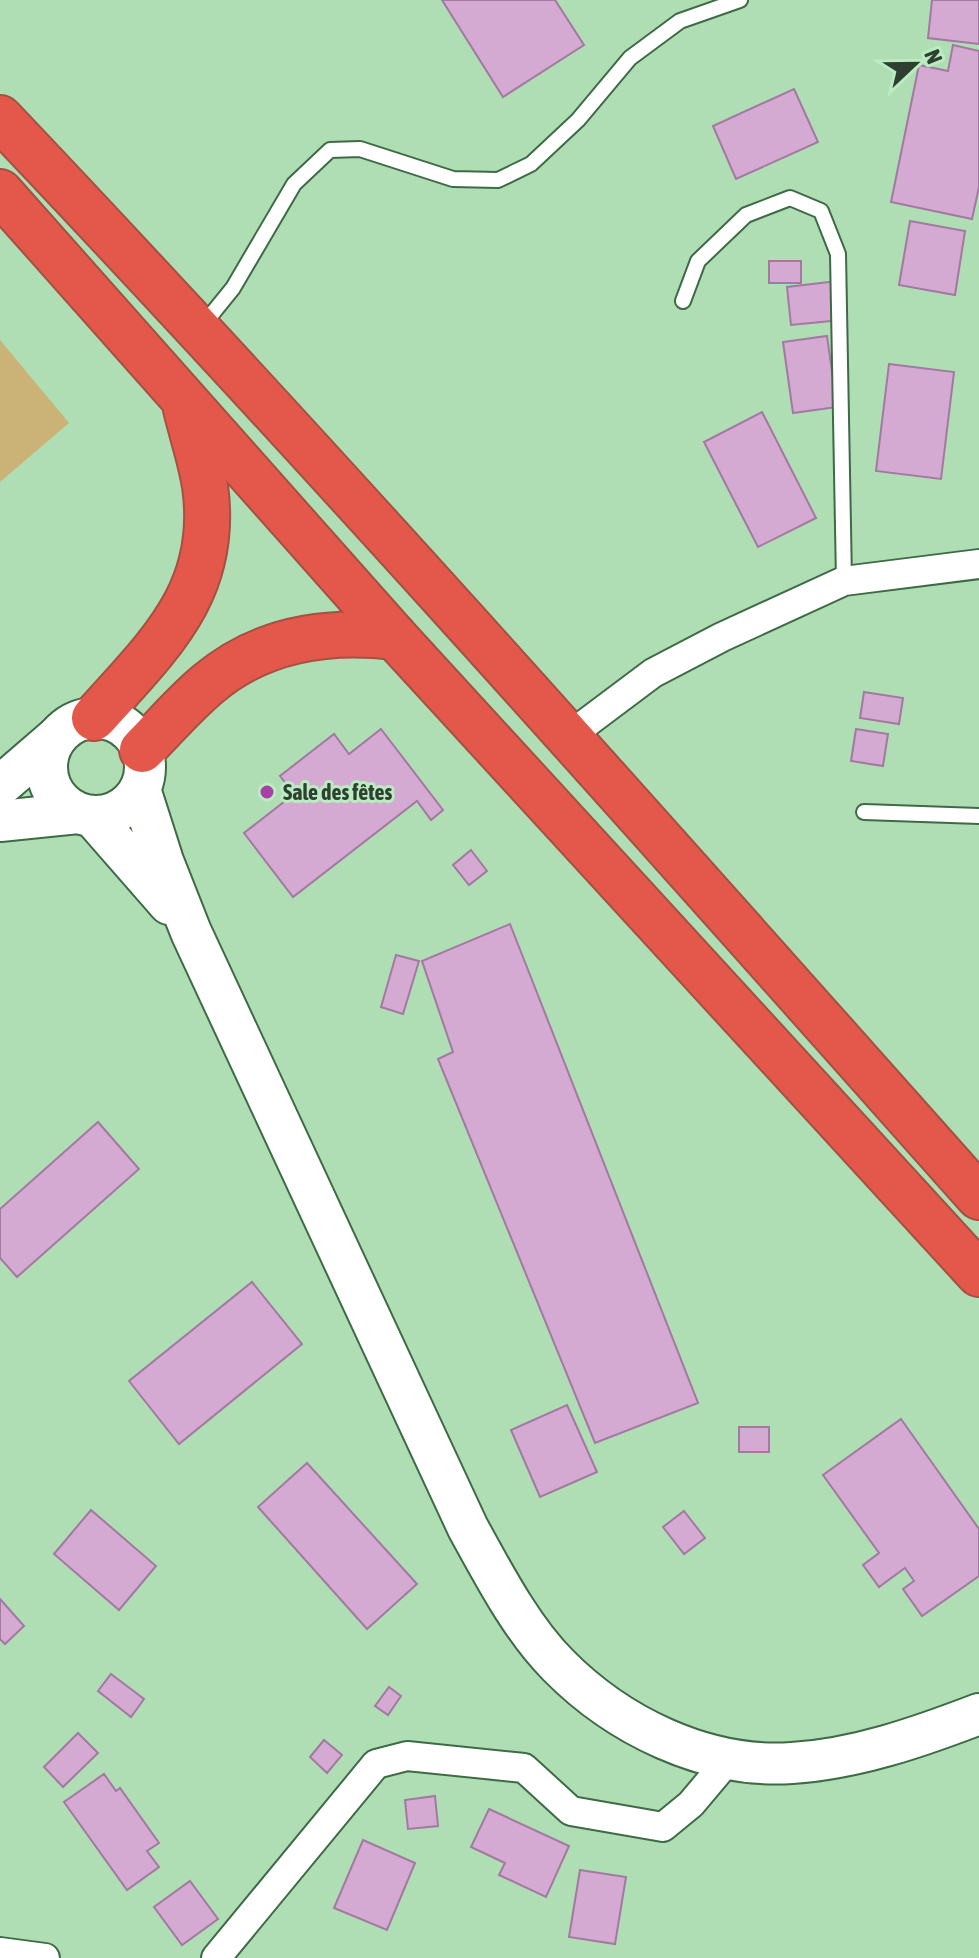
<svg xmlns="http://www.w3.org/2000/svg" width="979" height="1958" viewBox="0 0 979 1958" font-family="'Asap Condensed',sans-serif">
  <rect width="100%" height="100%" fill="#afddb4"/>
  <path fill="#cbb276" d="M 0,340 L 69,423 L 0,482 Z"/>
  <g fill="#d4a9d2" stroke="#a279a0" stroke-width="2">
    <path d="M 442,0 L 555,0 L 584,45 L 503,97 Z"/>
    <path d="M 932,0 L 979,0 L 979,44 L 928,38 Z"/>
    <path d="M 953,45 L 979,51 L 979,187 L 972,219 L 891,202 L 919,65 L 948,71 Z"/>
    <path d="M 794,89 L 818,142 L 736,179 L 713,126 Z"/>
    <path d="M 910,221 L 965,231 L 955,295 L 899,285 Z"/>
    <rect x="769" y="261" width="32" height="22"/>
    <path d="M 837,281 L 841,320 L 791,325 L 787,287 Z"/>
    <path d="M 827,336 L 837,407 L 793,413 L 783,342 Z"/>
    <path d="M 889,364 L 954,372 L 941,479 L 876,471 Z"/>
    <path d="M 762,412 L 816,518 L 758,547 L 704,442 Z"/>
    <path d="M 864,692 L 903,698 L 899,724 L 860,718 Z"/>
    <path d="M 381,729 L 443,810 L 431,820 L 417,801 L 293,897 L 244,833 L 294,794 L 280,776 L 334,734 L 349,754 Z"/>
    <path d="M 856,729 L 888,734 L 883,766 L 851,761 Z"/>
    <path d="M 471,850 L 487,871 L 469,885 L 453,865 Z"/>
    <path d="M 510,924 L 698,1403 L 595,1443 L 438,1059 L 453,1052 L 422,961 Z"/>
    <path d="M 396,955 L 419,961 L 403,1014 L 381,1007 Z"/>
    <path d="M 98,1122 L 139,1169 L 17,1277 L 0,1258 L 0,1209 Z"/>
    <path d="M 252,1282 L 302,1344 L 179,1444 L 129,1381 Z"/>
    <path d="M 567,1405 L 597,1472 L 540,1497 L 511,1430 Z"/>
    <path d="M 901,1419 L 979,1529 L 979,1576 L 922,1616 L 903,1589 L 914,1581 L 905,1568 L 879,1587 L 863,1565 L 879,1553 L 823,1475 Z"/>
    <rect x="739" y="1427" width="30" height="25"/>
    <path d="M 307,1463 L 417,1584 L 367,1629 L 258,1507 Z"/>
    <path d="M 91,1510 L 156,1566 L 119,1610 L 54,1554 Z"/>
    <path d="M 684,1511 L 705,1538 L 684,1554 L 663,1527 Z"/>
    <path d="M 0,1599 L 24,1626 L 5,1644 L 0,1639 Z"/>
    <path d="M 111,1674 L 144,1699 L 131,1717 L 98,1691 Z"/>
    <path d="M 389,1687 L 401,1696 L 388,1715 L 375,1706 Z"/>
    <path d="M 78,1733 L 98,1753 L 63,1787 L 44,1767 Z"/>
    <path d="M 324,1740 L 342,1755 L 327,1773 L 310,1757 Z"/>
    <path d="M 104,1774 L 116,1791 L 120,1788 L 159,1843 L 147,1851 L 159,1867 L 127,1890 L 64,1802 Z"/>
    <path d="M 435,1796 L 438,1826 L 408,1829 L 405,1800 Z"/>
    <path d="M 489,1809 L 569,1846 L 546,1897 L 499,1875 L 505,1863 L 471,1847 Z"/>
    <path d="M 363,1840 L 415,1863 L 387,1930 L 334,1908 Z"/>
    <path d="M 580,1870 L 626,1877 L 615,1944 L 569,1937 Z"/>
    <path d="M 190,1881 L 218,1919 L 182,1945 L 154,1907 Z"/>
  </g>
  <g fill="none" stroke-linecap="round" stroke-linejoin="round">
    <g stroke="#3f6a46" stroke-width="18">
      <g id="lane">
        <path d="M 683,301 L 698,261 L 746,215 L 790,198 L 821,211 L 838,254 L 844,581"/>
        <path d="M 203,325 L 233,288 L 294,184 L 330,150 L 360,149 L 453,179 L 498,180 L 531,164 L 578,120 L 630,58 L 680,21 L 740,0"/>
        <path d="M 864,812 L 979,816"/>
      </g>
    </g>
    <g stroke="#3f6a46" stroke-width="32">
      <g id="street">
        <path d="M 569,736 L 653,673 L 722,637 L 844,581 L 979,564"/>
        <path d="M 0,1952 L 45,1958"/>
        <path d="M 216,1958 L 376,1764 L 407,1756 L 524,1768 L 571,1811 L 663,1827 L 691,1804 L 728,1760"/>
      </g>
    </g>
    <g stroke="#3f6a46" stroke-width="44">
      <g id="secondary">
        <circle cx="96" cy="767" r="49"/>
        <path d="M 0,786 L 57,737"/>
        <path d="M 140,789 L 163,861 L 191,932 L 468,1528 C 493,1573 521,1628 558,1665 C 617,1725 705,1769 792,1763 C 856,1759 919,1737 979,1714"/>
        <path d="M 93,817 L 169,904"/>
        <path d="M 0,821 L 78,813"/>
      </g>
    </g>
    <g stroke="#a45042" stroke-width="48">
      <g id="highway">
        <path d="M 0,118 C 335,471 656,834 979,1197"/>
        <path d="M 0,192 L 395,637 L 979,1274"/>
        <path d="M 94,718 C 158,646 220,592 205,486 C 201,460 192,434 186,409"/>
        <path d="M 142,750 C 163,729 184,704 208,684 C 261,639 328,629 395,637"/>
      </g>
    </g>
    <use href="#lane" stroke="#fff" stroke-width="14"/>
    <use href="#street" stroke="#fff" stroke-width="28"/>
    <use href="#secondary" stroke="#fff" stroke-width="40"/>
    <use href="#highway" stroke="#e4584b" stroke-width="44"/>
  </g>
  <circle fill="#a741a6" stroke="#bbebc1" stroke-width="3" cx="267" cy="792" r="8"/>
  <g text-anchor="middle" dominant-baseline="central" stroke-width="6" stroke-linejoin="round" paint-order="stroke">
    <g font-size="22" font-weight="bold" fill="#2e4131" stroke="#bbebc1" text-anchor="start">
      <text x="283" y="792">Sale des fêtes</text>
    </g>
  </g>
  <g transform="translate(915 64) rotate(68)" stroke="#bbebc1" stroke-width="6" paint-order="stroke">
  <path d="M0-6L14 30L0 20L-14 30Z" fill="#2e4131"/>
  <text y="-12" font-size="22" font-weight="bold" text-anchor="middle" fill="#2e4131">N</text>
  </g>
</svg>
